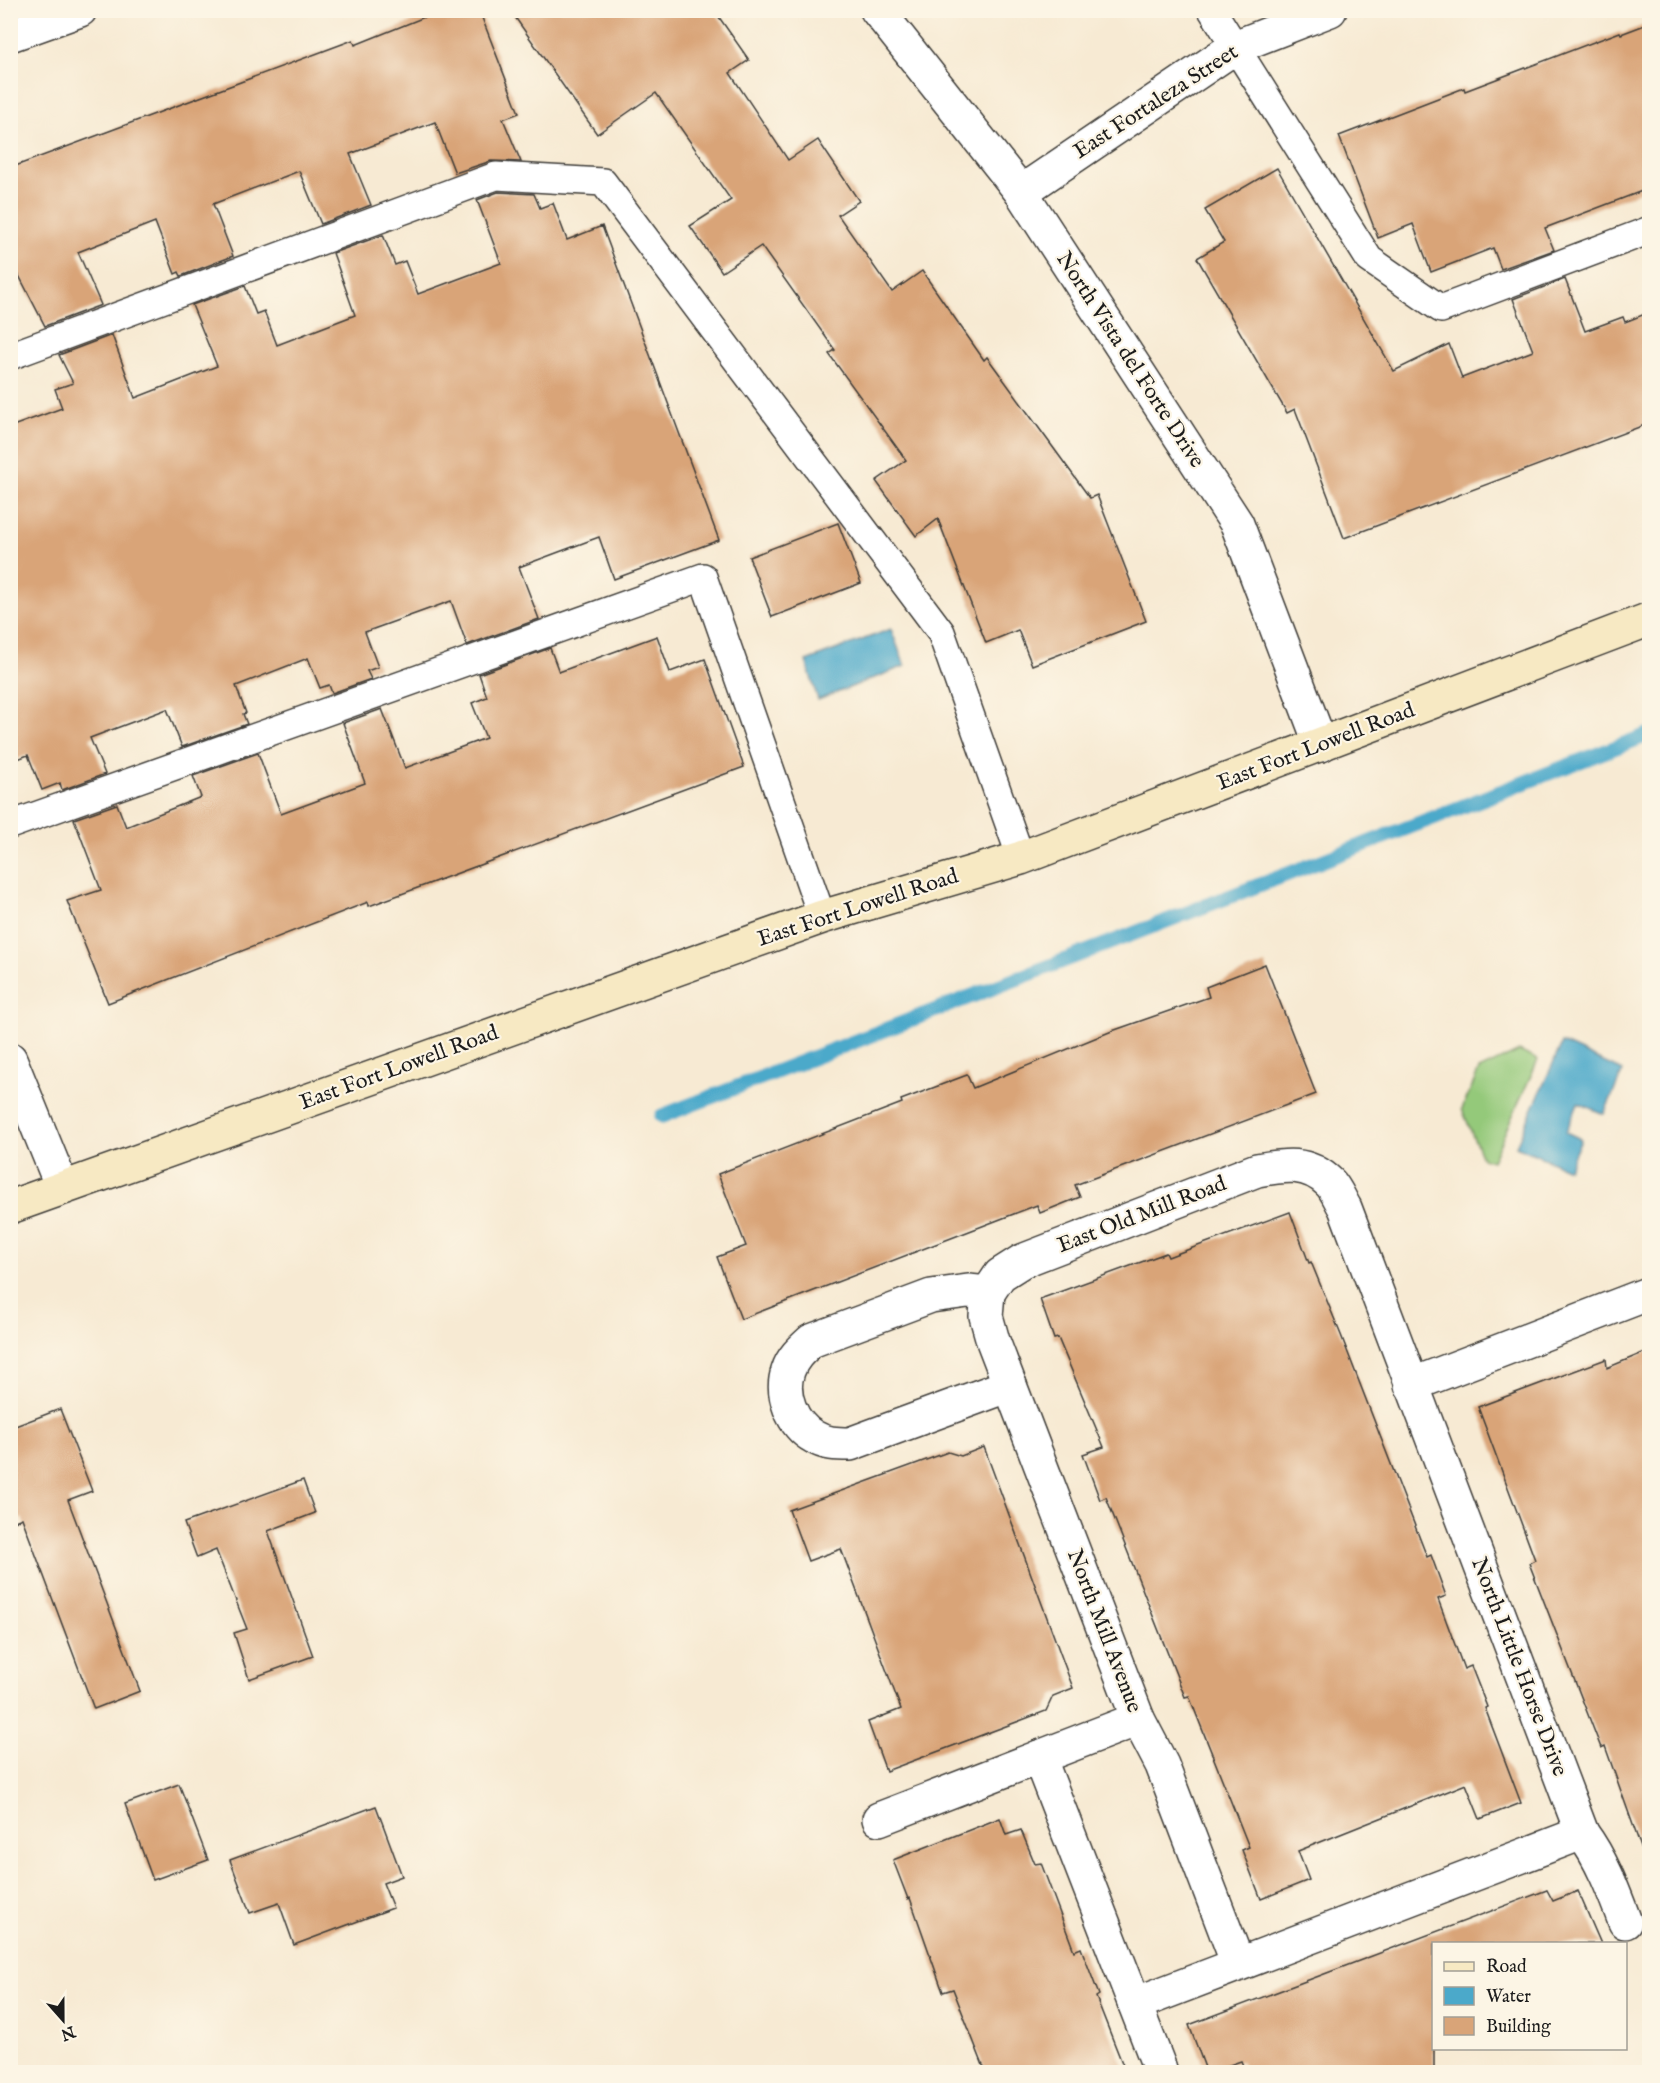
<svg xmlns="http://www.w3.org/2000/svg" width="1660" height="2083" viewBox="0 0 1660 2083" font-family="'IM FELL English',serif">
  <rect width="100%" height="100%" fill="#fcf5e5"/>
  <filter id="ink" filterUnits="userSpaceOnUse"><feTurbulence type="fractalNoise" baseFrequency=".0167" numOctaves="2"/><feDisplacementMap in="SourceGraphic" scale="12" xChannelSelector="R" yChannelSelector="G"/><feConvolveMatrix kernelMatrix="1 2 1 2 8 2 1 2 1" color-interpolation-filters="sRGB"/></filter>
  <filter id="wash" filterUnits="userSpaceOnUse"><feTurbulence type="fractalNoise" baseFrequency=".008" numOctaves="4" result="noise"/><feDisplacementMap in="SourceGraphic" scale="24" xChannelSelector="R" yChannelSelector="G"/><feGaussianBlur stdDeviation="1.35" result="paint"/><feColorMatrix in="noise" values="0 0 0 0 0 0 0 0 0 0 0 0 0 0 0 0 0 1.4 0 .05"/><feComposite in="paint" operator="in"/></filter>
  <g filter="url(#wash)">
    <rect width="100%" height="100%" fill="#f7ead3"/>
    <path fill="#94c97a" stroke="#58724b" stroke-width="1.5" d="M 1519,1051 L 1538,1060 L 1492,1161 L 1482,1158 L 1462,1109 L 1479,1070 Z"/>
    <g fill="#4ba9ca" stroke="#346273" stroke-width="1.5">
      <path d="M 891,629 L 905,666 L 818,700 L 806,661 Z"/>
      <path d="M 1562,1043 L 1623,1071 L 1604,1114 L 1578,1103 L 1566,1132 L 1581,1139 L 1568,1169 L 1516,1146 Z"/>
    </g>
    <g fill="none" stroke-linecap="round" stroke-linejoin="round">
      <path stroke="#4ba9ca" stroke-width="15" d="M 662,1116 L 1650,734"/>
    </g>
    <g id="blocks">
      <g fill="#d9a478">
        <path d="M 442,10 L 479,10 L 519,113 L 503,119 L 521,162 L 491,161 L 455,173 L 435,122 L 350,154 L 371,205 L 321,224 L 299,171 L 213,204 L 233,256 L 181,276 L 179,272 L 175,274 L 155,222 L 78,252 L 101,305 L 45,326 L 10,258 L 10,168 L 353,40 L 355,45 Z"/>
        <path d="M 510,10 L 714,10 L 749,60 L 730,73 L 788,160 L 818,140 L 859,201 L 838,215 L 892,292 L 922,271 L 984,360 L 987,357 L 1090,498 L 1097,495 L 1146,621 L 1032,665 L 1018,630 L 986,643 L 938,519 L 916,536 L 876,481 L 906,460 L 829,354 L 835,350 L 761,246 L 722,272 L 690,226 L 731,200 L 656,93 L 597,134 Z"/>
        <path d="M 1650,23 L 1650,188 L 1545,228 L 1554,250 L 1501,269 L 1493,248 L 1431,272 L 1413,224 L 1378,238 L 1339,136 L 1464,88 L 1465,91 L 1620,32 L 1621,34 Z"/>
        <path d="M 1277,168 L 1394,371 L 1449,344 L 1462,378 L 1533,351 L 1513,299 L 1565,279 L 1585,331 L 1623,317 L 1625,322 L 1650,312 L 1650,423 L 1344,538 L 1295,409 L 1287,413 L 1197,258 L 1224,242 L 1205,210 Z"/>
        <path d="M 498,192 L 534,194 L 540,208 L 553,203 L 567,240 L 602,226 L 719,540 L 614,579 L 599,537 L 519,567 L 539,619 L 467,645 L 451,601 L 365,632 L 378,667 L 367,671 L 371,679 L 332,693 L 329,685 L 320,688 L 308,658 L 236,686 L 246,713 L 243,714 L 247,724 L 182,747 L 167,709 L 90,738 L 105,774 L 62,790 L 60,783 L 42,790 L 28,755 L 10,762 L 10,427 L 62,408 L 55,389 L 73,383 L 59,355 L 112,335 L 135,398 L 217,366 L 192,305 L 245,286 L 256,314 L 264,311 L 277,345 L 355,315 L 333,253 L 383,235 L 395,265 L 405,261 L 418,294 L 501,263 L 477,200 Z"/>
        <path d="M 838,523 L 861,583 L 772,617 L 749,557 Z"/>
        <path d="M 657,636 L 670,672 L 705,659 L 744,767 L 369,906 L 368,902 L 108,1003 L 67,901 L 101,890 L 74,819 L 117,804 L 126,827 L 201,797 L 193,776 L 258,753 L 281,814 L 365,783 L 343,723 L 382,709 L 405,768 L 486,738 L 472,703 L 487,697 L 479,674 L 550,648 L 559,672 Z"/>
        <path d="M 1265,964 L 1316,1094 L 1075,1185 L 1080,1197 L 1040,1213 L 1037,1205 L 741,1319 L 717,1257 L 746,1246 L 718,1174 L 902,1103 L 901,1100 L 967,1075 L 973,1088 L 1112,1031 L 1209,997 L 1206,987 Z"/>
        <path d="M 1290,1212 L 1309,1263 L 1311,1262 L 1341,1335 L 1427,1557 L 1431,1555 L 1446,1596 L 1438,1599 L 1464,1669 L 1471,1666 L 1487,1707 L 1485,1708 L 1521,1803 L 1480,1819 L 1466,1784 L 1298,1851 L 1309,1880 L 1261,1899 L 1242,1850 L 1249,1847 L 1189,1696 L 1185,1697 L 1106,1497 L 1100,1500 L 1083,1454 L 1104,1447 L 1058,1338 L 1054,1339 L 1040,1299 L 1166,1253 L 1168,1257 Z"/>
        <path d="M 1650,1350 L 1650,1855 L 1644,1856 L 1605,1746 L 1601,1748 L 1529,1563 L 1535,1560 L 1478,1407 L 1606,1359 L 1607,1368 Z"/>
        <path d="M 60,1409 L 92,1491 L 68,1500 L 140,1691 L 94,1709 L 22,1518 L 10,1523 L 10,1428 Z"/>
        <path d="M 984,1447 L 1073,1688 L 1053,1696 L 1046,1711 L 886,1771 L 868,1722 L 901,1709 L 841,1549 L 808,1561 L 789,1510 L 948,1452 L 961,1456 Z"/>
        <path d="M 303,1480 L 315,1513 L 268,1531 L 313,1656 L 249,1679 L 234,1633 L 247,1629 L 216,1550 L 197,1558 L 184,1523 Z"/>
        <path d="M 179,1784 L 208,1860 L 153,1880 L 125,1804 Z"/>
        <path d="M 376,1806 L 402,1876 L 383,1883 L 393,1908 L 294,1945 L 279,1903 L 250,1913 L 230,1860 Z"/>
        <path d="M 1000,1818 L 1006,1835 L 1021,1830 L 1035,1864 L 1041,1863 L 1074,1951 L 1081,1948 L 1099,1995 L 1096,1997 L 1126,2073 L 986,2073 L 953,1989 L 943,1992 L 910,1898 L 908,1899 L 893,1860 Z"/>
        <path d="M 1547,1890 L 1553,1901 L 1578,1891 L 1601,1944 L 1434,1944 L 1434,2073 L 1246,2073 L 1241,2061 L 1207,2073 L 1189,2025 Z"/>
      </g>
    </g>
  </g>
  <g filter="url(#ink)">
    <use href="#blocks" fill-opacity="0" stroke="#3d3b37" stroke-width="1.5"/>
    <g fill="none" stroke-linecap="round" stroke-linejoin="round">
      <g stroke="#3d3b37" stroke-width="30">
        <g id="service">
          <path d="M 1212,10 L 1369,259 L 1441,309 L 1650,230"/>
          <path d="M 10,356 L 496,176 L 603,182 L 941,632 L 1021,858"/>
          <path d="M 10,825 L 703,577 L 822,917"/>
        </g>
      </g>
      <g stroke="#3d3b37" stroke-width="36">
        <g id="minor">
          <path d="M 877,10 L 1021,192 L 1237,524 L 1321,745"/>
          <path d="M 10,35 L 80,10"/>
          <path d="M 1021,192 L 1235,47 L 1330,10"/>
          <path d="M 10,1059 L 62,1187"/>
          <path d="M 988,1293 L 1000,1275 L 1022,1261 L 1257,1170 C 1284,1165 1308,1161 1330,1183 C 1336,1189 1340,1200 1345,1208 L 1582,1833 L 1135,2004"/>
          <path d="M 988,1293 L 986,1316 L 993,1341 L 1138,1719 L 1162,1765 L 1238,1964"/>
          <path d="M 988,1293 L 968,1291 L 931,1296 L 811,1341 C 801,1350 792,1358 788,1371 C 780,1394 792,1425 814,1437 C 825,1444 837,1444 850,1444 L 1010,1385"/>
          <path d="M 1411,1385 L 1650,1293"/>
          <path d="M 1039,1757 L 1160,2069"/>
          <path d="M 879,1819 L 1138,1719"/>
          <path d="M 1582,1833 C 1602,1860 1613,1890 1625,1922"/>
        </g>
      </g>
      <g stroke="#3d3b37" stroke-width="36">
        <path id="secondary" d="M 10,1207 L 822,917 L 1021,858 L 1650,619"/>
      </g>
      <use href="#service" stroke="#fff" stroke-width="27"/>
      <use href="#minor" stroke="#fff" stroke-width="33"/>
      <use href="#secondary" stroke="#f7e9c3" stroke-width="33"/>
    </g>
  </g>
  <g text-anchor="middle" dominant-baseline="central" stroke-width="4.5" stroke-linejoin="round" paint-order="stroke">
    <g font-size="22" fill="#1c1c1c" stroke="#fcf5e5">
      <text transform="translate(1156 102) rotate(-33)">East Fortaleza Street</text>
      <text transform="translate(1130 360) rotate(57)">North Vista del Forte Drive</text>
      <text transform="translate(1316 747) rotate(-21)">East Fort Lowell Road</text>
      <text transform="translate(858 908) rotate(-18)">East Fort Lowell Road</text>
      <text transform="translate(399 1068) rotate(-20)">East Fort Lowell Road</text>
      <text transform="translate(1142 1215) rotate(-21)">East Old Mill Road</text>
      <text transform="translate(1104 1631) rotate(69)">North Mill Avenue</text>
      <text transform="translate(1519 1667) rotate(69)">North Little Horse Drive</text>
    </g>
  </g>
  <rect width="1660" height="2083" fill="none" stroke="#fcf5e5" stroke-width="36"/>
  <rect x="1432" y="1942" width="195" height="108" fill="#fcf5e5" stroke="#a29e95" stroke-width="1.5"/>
  <rect x="1444" y="1962" width="30" height="9" fill="#f7e9c3" stroke="#a29e95" stroke-width="1.5"/>
  <text x="1486" y="1972" font-size="18" fill="#1c1c1c">Road</text>
  <rect x="1444" y="1987" width="30" height="18" fill="#4ba9ca" stroke="#a29e95" stroke-width="1.5"/>
  <text x="1486" y="2002" font-size="18" fill="#1c1c1c">Water</text>
  <rect x="1444" y="2017" width="30" height="18" fill="#d9a478" stroke="#a29e95" stroke-width="1.5"/>
  <text x="1486" y="2032" font-size="18" fill="#1c1c1c">Building</text>
  <g transform="translate(63 2020) rotate(159)" stroke="#fcf5e5" stroke-width="4.5" paint-order="stroke">
  <path d="M0-4.5L10 22L0 15L-10 22Z" fill="#1c1c1c"/>
  <text y="-9" font-size="16" font-weight="bold" text-anchor="middle" fill="#1c1c1c">N</text>
  </g>
</svg>
